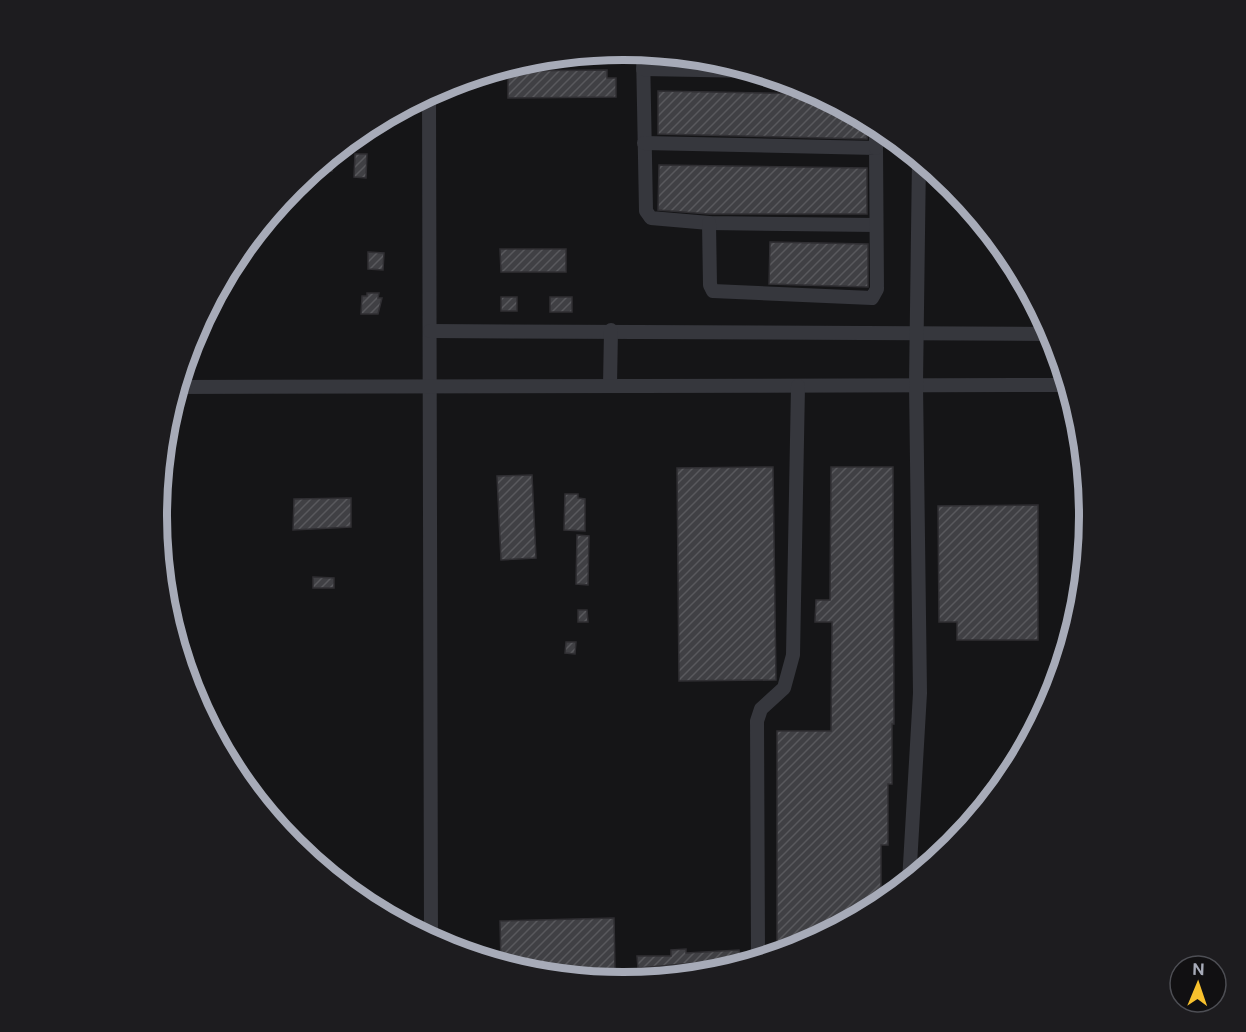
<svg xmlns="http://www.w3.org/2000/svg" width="1246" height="1032" viewBox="0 0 1246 1032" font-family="'Public Sans',sans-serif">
  <defs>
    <pattern id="building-hatch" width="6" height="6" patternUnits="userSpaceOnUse" patternTransform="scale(1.5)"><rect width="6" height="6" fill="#404044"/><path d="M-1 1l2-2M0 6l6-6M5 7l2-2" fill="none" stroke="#59595d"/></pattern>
  </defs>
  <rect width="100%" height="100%" fill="#151517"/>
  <g fill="url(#building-hatch)" stroke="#302f33" stroke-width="1.5">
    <path d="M 656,53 L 714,59 L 722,61 L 656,60 Z"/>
    <path d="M 607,70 L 607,78 L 616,78 L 616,97 L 508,98 L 508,71 Z"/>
    <path d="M 658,91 L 818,94 L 868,121 L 867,139 L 658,134 Z"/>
    <path d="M 355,154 L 367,154 L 366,178 L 354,177 Z"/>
    <path d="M 331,155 L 332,171 L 311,171 L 324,161 Z"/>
    <path d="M 659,165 L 867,168 L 867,214 L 709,214 L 658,210 Z"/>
    <path d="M 770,242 L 868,244 L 868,287 L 769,284 Z"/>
    <path d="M 500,249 L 566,249 L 566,272 L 501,272 Z"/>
    <path d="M 368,252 L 384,253 L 383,270 L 368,269 Z"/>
    <path d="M 367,293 L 379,293 L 378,298 L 382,298 L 378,314 L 361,314 L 362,296 L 367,296 Z"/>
    <rect x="501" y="297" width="16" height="14"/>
    <rect x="550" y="297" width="22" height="15"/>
    <path d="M 773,467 L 776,680 L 679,681 L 677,468 Z"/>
    <path d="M 831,467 L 893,467 L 894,724 L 892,724 L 892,784 L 888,784 L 888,845 L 881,845 L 881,904 L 801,947 L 777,955 L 777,731 L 831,731 L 832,622 L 815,622 L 816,600 L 830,600 Z"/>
    <path d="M 532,475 L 536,558 L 501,560 L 497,476 Z"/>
    <path d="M 565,494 L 578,494 L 578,498 L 585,499 L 585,531 L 564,530 Z"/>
    <path d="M 351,498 L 351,527 L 293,530 L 294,499 Z"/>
    <path d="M 1038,505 L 1038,640 L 957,640 L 957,622 L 939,622 L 938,506 Z"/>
    <path d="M 577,535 L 589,536 L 588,585 L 576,584 Z"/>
    <path d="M 313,577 L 334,578 L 334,588 L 313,588 Z"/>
    <path d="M 578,610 L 587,610 L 588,622 L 578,622 Z"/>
    <path d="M 566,642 L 576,642 L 575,654 L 565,653 Z"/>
    <path d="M 614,918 L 615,970 L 526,972 L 501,964 L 500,921 Z"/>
    <path d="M 686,949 L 686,953 L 739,950 L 740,955 L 751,955 L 759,959 L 767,955 L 767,957 L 714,974 L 695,975 L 693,963 L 638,968 L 637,956 L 671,956 L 671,950 Z"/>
  </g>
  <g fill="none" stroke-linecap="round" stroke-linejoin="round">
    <g stroke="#36373d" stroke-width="14">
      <path d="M 643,52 L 646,211 L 651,218 L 709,223 L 876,225"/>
      <path d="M 643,69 L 755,71"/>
      <path d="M 429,93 L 431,940"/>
      <path d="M 644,143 L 876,148 L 877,289 L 872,298 L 713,291 L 710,285 L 709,223"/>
      <path d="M 876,148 L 876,125"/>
      <path d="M 430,331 L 1052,334"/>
      <path d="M 610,385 L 611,330"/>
      <path d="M 177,387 L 1068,385"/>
      <path d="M 909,882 L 920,693 L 916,384 L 919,158"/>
      <path d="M 758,950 L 757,721 L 761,709 L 784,688 L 793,655 L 798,386"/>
    </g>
  </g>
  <path d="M0 0H1246V1032H0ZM167 516a456 456 0 1 1 912 0a456 456 0 1 1-912 0Z" fill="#1d1c1f" fill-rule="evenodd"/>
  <path fill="none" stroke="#a7abb8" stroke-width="8" d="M167 516a456 456 0 1 1 912 0a456 456 0 1 1-912 0Z"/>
  <g transform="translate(1198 984) rotate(2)"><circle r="28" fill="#111012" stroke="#4d4e54" stroke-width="1.5"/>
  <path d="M0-4.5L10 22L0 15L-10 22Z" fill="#f8c12d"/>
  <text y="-9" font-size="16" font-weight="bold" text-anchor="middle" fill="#a7abb8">N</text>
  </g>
</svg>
